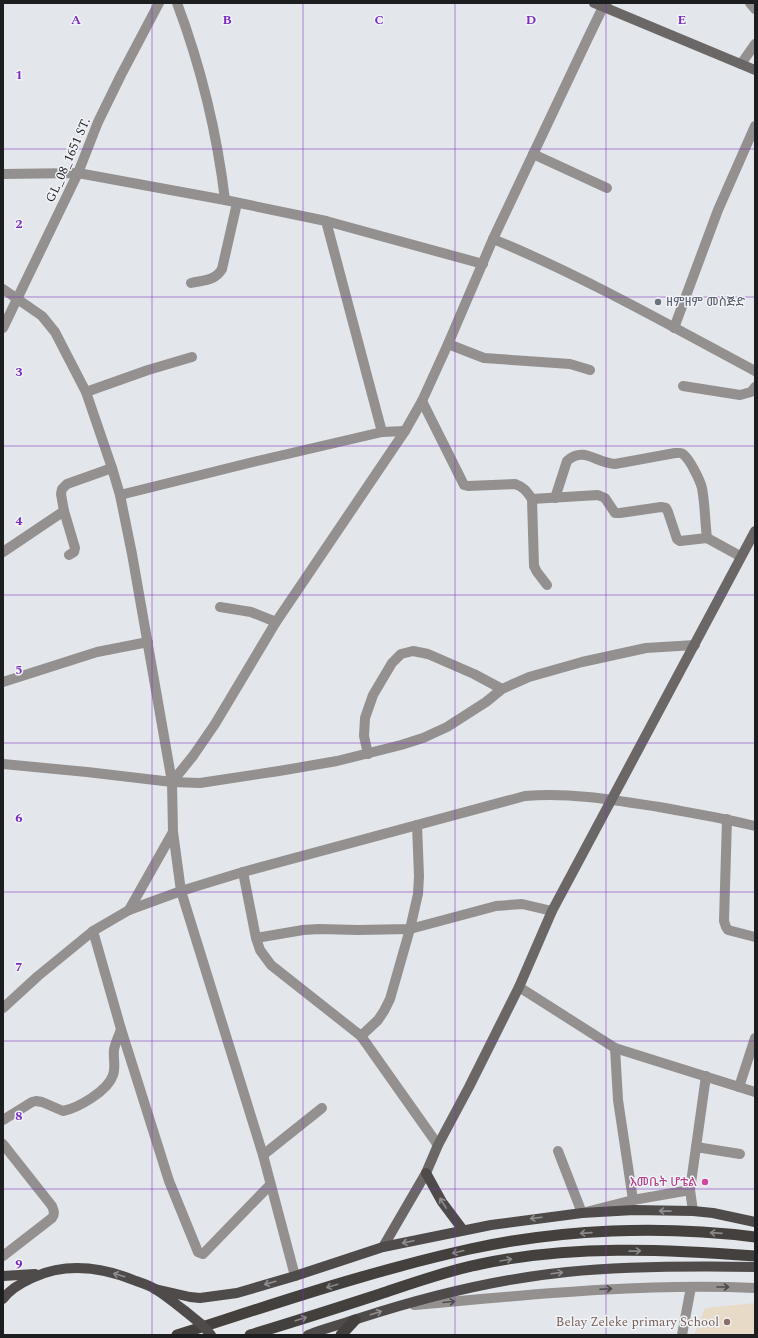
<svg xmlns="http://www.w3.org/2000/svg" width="758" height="1338" viewBox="0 0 758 1338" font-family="Spectral,'Noto Sans Ethiopic',serif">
  <rect width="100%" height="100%" fill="#e3e6ea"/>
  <path fill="#e7dac6" d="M 755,1303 L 755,1335 L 694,1335 L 705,1308 Z"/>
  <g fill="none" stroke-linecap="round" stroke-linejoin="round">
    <g stroke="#93908f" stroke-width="10">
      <path d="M 177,3 C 201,67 217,133 225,200"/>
      <path d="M 750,3 L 755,9"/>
      <path d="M 741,64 L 755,44"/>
      <path d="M 533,154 L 607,188"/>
      <path d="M 3,174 L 78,173 L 225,200 L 326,221 L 483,264"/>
      <path d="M 326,221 L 382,432"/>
      <path d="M 493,239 C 583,276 669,325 755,371"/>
      <path d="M 191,283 C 204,280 215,281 222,269 L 237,203"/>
      <path d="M 3,289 L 42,316 L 55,332 L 86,392 L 112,468 L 120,495 L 132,554 L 172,782 L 173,832 L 181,891 L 263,1155 L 295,1276"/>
      <path d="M 3,328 L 78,173 L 98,122 L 121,75 L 159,3"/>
      <path d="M 674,328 L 718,210 L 755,126"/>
      <path d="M 448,344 L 484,358 L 570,364 L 590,370"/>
      <path d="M 683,386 L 740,395 L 751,392 L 755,387"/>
      <path d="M 86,392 L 148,370 L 192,357"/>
      <path d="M 422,401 L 464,485 L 468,486 L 515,484 C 524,487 527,492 532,499 L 534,566 L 537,572 L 547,585"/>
      <path d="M 120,495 L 253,462 L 382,432 L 405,431"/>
      <path d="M 555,498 L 567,461 C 584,446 596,463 615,464 L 675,453 C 679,453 682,452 684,455 C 690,460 700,480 702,488 C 705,504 705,522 707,538 L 740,556"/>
      <path d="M 532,499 L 598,495 L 605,498 L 615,513 L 620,513 L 661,507 L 666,508 L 668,512 L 677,539 L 680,541 L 707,538"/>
      <path d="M 64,511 L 75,548 L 74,552 L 69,555"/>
      <path d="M 3,552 L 64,511 L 61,494 L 62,489 L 67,484 L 112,468"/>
      <path d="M 220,607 L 251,612 L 276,622"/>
      <path d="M 3,682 L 97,652 L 148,642"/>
      <path d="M 368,754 L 364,736 L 365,718 L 373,695 L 392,663 L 401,654 L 413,651 L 428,654 L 474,674 L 502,689"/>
      <path d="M 3,764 L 87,772 L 172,782 L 200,783 L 279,771 L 337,761 L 401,745 L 423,738 L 447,727 L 486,702 L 502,689 L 529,677 L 582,662 L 646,648 L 695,645"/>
      <path d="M 172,782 L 193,756 L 215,724 L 276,622 L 405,431 L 422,401 L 448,344 L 493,239 L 588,38 L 603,7 L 607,3"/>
      <path d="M 727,819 L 724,921 L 726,927 L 728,930 L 755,937"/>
      <path d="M 243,872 L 256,938 L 260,950 L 271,965 L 361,1036 L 438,1145"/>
      <path d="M 129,910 L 173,832"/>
      <path d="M 93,931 L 121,1029 L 169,1181 L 198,1252 L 203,1254 L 205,1252 L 270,1185"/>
      <path d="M 256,938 L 303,930 L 319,929 L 358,930 L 410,929 L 496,906 L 522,904 L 552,911"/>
      <path d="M 3,1008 L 38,976 L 93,931 L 129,910 L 181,891 L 243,872 L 525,796 C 570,792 615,800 659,807 C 691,813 723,818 755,826"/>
      <path d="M 361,1036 L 378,1020 L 384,1011 L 390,999 L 410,929 L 418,894 L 419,876 L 417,825"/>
      <path d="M 615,1048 L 618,1100 L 633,1200"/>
      <path d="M 739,1087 L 755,1038"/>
      <path d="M 3,1120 L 32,1102 L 36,1101 L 42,1102 L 63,1111 C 78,1108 108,1091 113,1075 C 116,1067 113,1058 114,1050 C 115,1043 119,1036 121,1029"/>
      <path d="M 3,1144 L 52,1206 C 54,1211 55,1214 52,1218 L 3,1256"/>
      <path d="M 696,1147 L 740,1154"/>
      <path d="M 558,1151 L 582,1213 L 633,1200 L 690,1190"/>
      <path d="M 263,1155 L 322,1108"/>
      <path d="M 693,1211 L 690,1190 L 706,1076"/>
      <path d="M 682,1335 L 691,1287"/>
    </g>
    <g stroke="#93908f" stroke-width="10">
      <path d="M 519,987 L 615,1048 L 755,1092"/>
      <path d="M 414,1305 C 527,1295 641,1283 755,1288"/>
    </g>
    <g stroke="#6b6767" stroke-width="10">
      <path d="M 594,3 L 755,70"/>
      <path d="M 383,1247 L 426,1173 L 438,1145 L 469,1087 L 519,987 L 552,911 L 755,531"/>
    </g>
    <g stroke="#4f4b4a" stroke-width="10">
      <path d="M 426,1173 L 442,1202 L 463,1230"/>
      <path d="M 3,1276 L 35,1274"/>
      <path d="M 155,1289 L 190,1297 L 200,1298 L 237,1293 L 295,1276 L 383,1247 L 491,1225 L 582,1213 L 634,1210 L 693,1211 L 713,1213 L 755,1222"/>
      <path d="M 3,1299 C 10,1289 21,1283 32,1278 C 66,1262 102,1267 136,1281 C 142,1283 149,1285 155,1289 C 166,1295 175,1304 185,1311"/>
      <path d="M 308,1335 C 325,1328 343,1324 360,1318 C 428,1296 496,1279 567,1272 C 629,1266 693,1266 755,1267"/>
    </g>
    <g stroke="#44403e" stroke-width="11">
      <path d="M 177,1335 C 274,1304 370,1271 470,1249 C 562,1229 661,1225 755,1237"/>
      <path d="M 250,1335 C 293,1322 337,1308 380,1294 C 413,1283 446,1271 481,1264 C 570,1245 664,1249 755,1256"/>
      <path d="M 341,1335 L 355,1320"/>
    </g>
    <path stroke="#4f4b4a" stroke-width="10" d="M 185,1311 L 201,1324 L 211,1335"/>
  </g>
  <defs><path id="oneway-shaft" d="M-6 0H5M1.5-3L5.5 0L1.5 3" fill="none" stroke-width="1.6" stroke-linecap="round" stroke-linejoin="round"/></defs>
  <g stroke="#908e90">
    <use href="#oneway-shaft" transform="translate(443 1203) rotate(-122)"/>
    <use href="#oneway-shaft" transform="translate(665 1211) rotate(-179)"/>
    <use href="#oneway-shaft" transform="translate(536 1218) rotate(173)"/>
    <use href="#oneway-shaft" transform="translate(408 1242) rotate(168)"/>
    <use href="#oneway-shaft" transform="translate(557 1273) rotate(-7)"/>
    <use href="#oneway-shaft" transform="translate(119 1275) rotate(-163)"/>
    <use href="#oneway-shaft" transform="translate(270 1283) rotate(164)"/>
    <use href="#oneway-shaft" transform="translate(376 1313) rotate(-18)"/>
  </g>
  <g stroke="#898888">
    <use href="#oneway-shaft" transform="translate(586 1233) rotate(176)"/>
    <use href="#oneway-shaft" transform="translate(716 1233) rotate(-176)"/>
    <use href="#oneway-shaft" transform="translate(635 1251) rotate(-1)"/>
    <use href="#oneway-shaft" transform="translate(458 1252) rotate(166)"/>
    <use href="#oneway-shaft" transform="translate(506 1260) rotate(-10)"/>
    <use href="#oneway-shaft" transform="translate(332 1286) rotate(163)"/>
    <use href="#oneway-shaft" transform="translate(301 1319) rotate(-18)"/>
  </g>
  <g stroke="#4c4c4c">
    <use href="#oneway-shaft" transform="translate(723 1287)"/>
    <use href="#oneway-shaft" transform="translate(606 1289) rotate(-3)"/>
    <use href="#oneway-shaft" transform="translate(449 1302) rotate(-5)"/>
  </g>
  <path fill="none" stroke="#7b2cbf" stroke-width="1" stroke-opacity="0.55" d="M 152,3 L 152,1335M 303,3 L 303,1335M 455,3 L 455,1335M 606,3 L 606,1335M 3,149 L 755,149M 3,297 L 755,297M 3,446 L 755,446M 3,595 L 755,595M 3,743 L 755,743M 3,892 L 755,892M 3,1041 L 755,1041M 3,1189 L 755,1189"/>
  <circle fill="#6b7280" stroke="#f1f3f8" stroke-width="1.5" cx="658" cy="302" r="4"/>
  <circle fill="#d1479c" stroke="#f1f3f8" stroke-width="1.5" cx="705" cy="1182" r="4"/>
  <circle fill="#8d6e63" stroke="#f1f3f8" stroke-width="1.5" cx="727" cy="1322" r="4"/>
  <g text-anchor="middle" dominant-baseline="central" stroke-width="3" stroke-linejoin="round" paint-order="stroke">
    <g font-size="13" fill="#1d1e20" stroke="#f1f3f8">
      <text transform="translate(68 160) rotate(-66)">GL_08_1651 ST.</text>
    </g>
    <g font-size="13" fill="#5b616d" stroke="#f1f3f8" text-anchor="start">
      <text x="666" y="302">ዘምዘም መስጅድ</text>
    </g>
    <g font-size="13" fill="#b23c85" stroke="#f1f3f8" text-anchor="end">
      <text x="697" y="1182">እመቤት ሆቴል</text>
    </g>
    <g font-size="13" fill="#785e54" stroke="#f1f3f8" text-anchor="end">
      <text x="719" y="1322">Belay Zeleke primary School</text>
    </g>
  </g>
  <g font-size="13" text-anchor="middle" font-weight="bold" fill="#7b2cbf" stroke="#f1f3f8" stroke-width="3" stroke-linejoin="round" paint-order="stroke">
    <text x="76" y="24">A</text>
    <text x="227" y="24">B</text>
    <text x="379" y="24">C</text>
    <text x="531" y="24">D</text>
    <text x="682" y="24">E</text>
    <text x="19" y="79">1</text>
    <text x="19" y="228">2</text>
    <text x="19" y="376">3</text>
    <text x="19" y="525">4</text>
    <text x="19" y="674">5</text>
    <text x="19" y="822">6</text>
    <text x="19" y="971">7</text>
    <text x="19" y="1120">8</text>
    <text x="19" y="1268">9</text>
  </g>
  <rect width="758" height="1338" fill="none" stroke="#1d1e20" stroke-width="8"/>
</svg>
